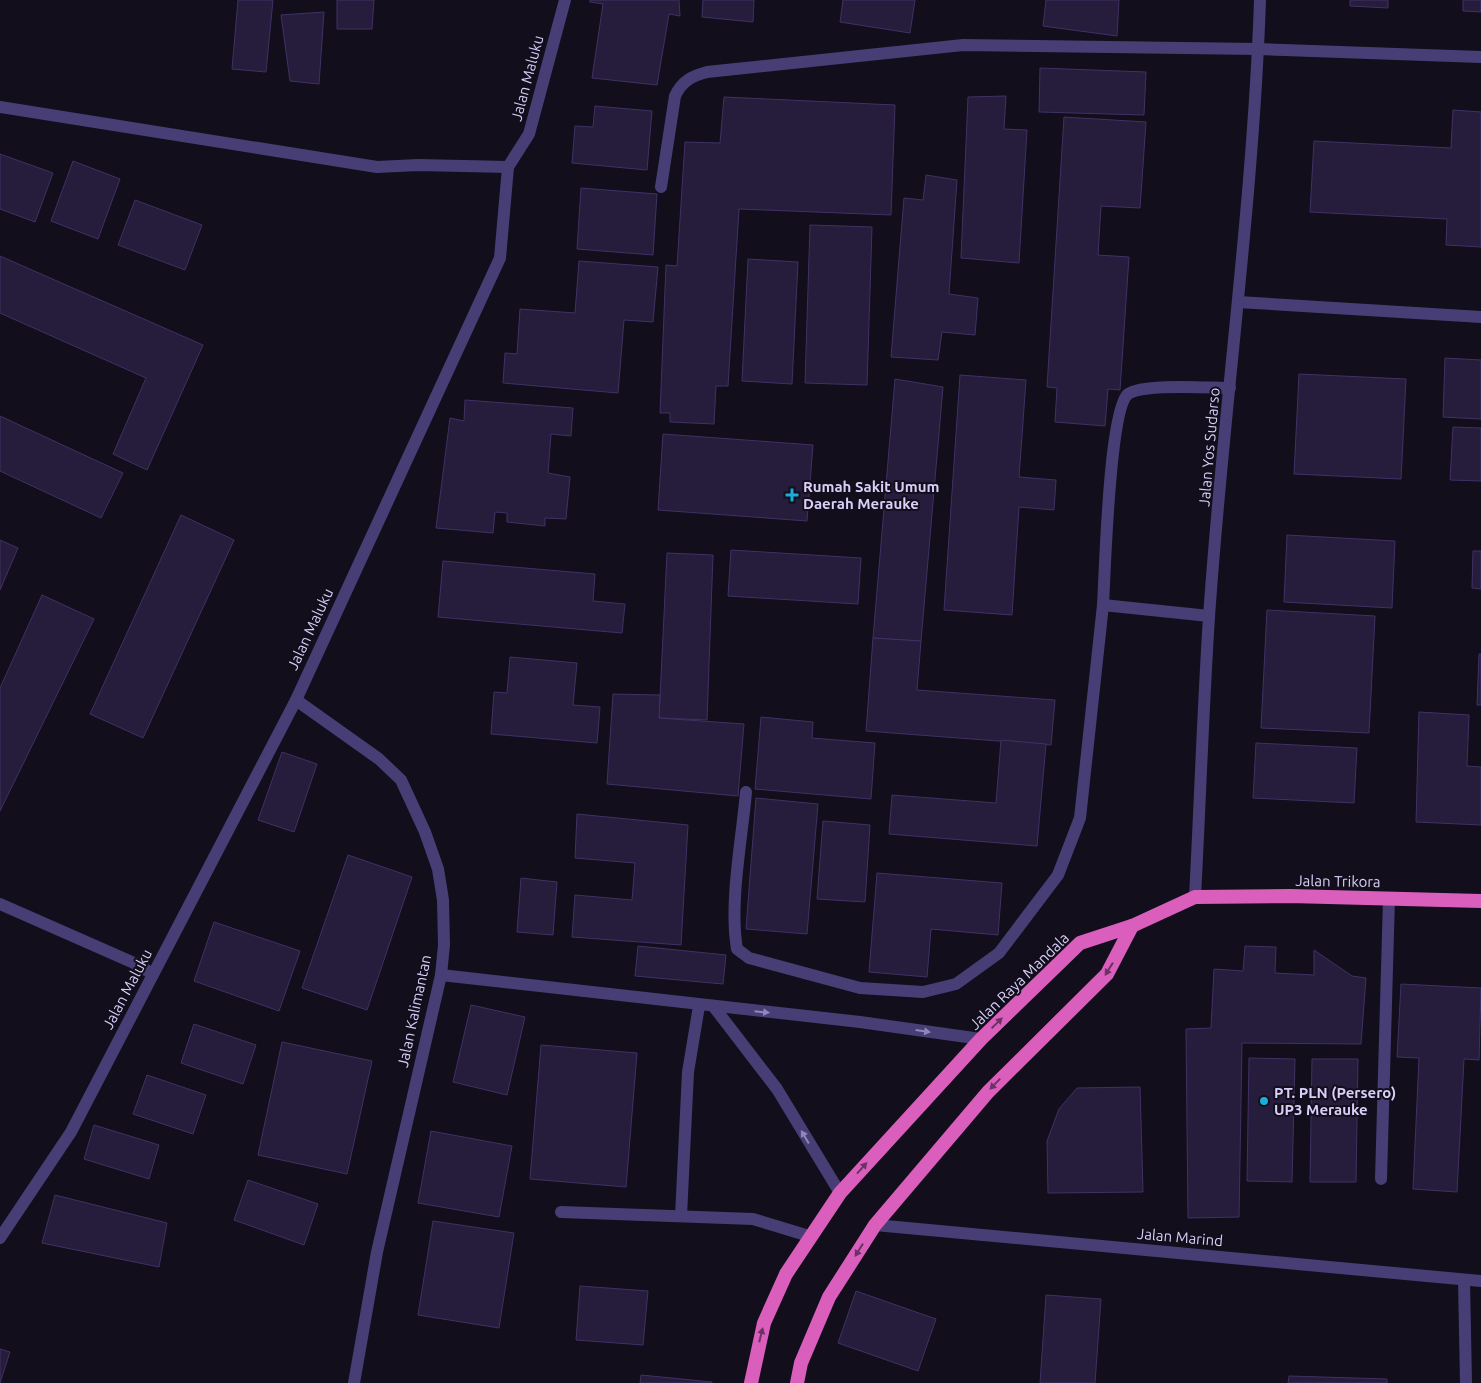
<svg xmlns="http://www.w3.org/2000/svg" width="1481" height="1383" viewBox="0 0 1481 1383" font-family="Ubuntu,sans-serif">
  <rect width="100%" height="100%" fill="#120e1c"/>
  <g fill="#261c3b" stroke="#413164">
    <path d="M 238,0 L 273,0 L 266,72 L 232,69 Z"/>
    <path d="M 337,0 L 374,0 L 372,29 L 337,29 Z"/>
    <path d="M 590,0 L 679,0 L 680,16 L 669,14 L 657,85 L 592,78 L 603,4 L 590,2 Z"/>
    <path d="M 703,0 L 754,0 L 753,22 L 702,17 Z"/>
    <path d="M 843,0 L 915,0 L 910,33 L 840,22 Z"/>
    <path d="M 1046,0 L 1119,0 L 1117,36 L 1043,26 Z"/>
    <path d="M 1350,0 L 1388,0 L 1388,8 L 1350,6 Z"/>
    <path d="M 1463,0 L 1481,0 L 1481,12 L 1463,11 Z"/>
    <path d="M 324,12 L 319,84 L 290,81 L 281,15 Z"/>
    <path d="M 1040,68 L 1146,72 L 1144,115 L 1039,112 Z"/>
    <path d="M 1006,96 L 1004,129 L 1027,130 L 1019,263 L 961,258 L 968,97 Z"/>
    <path d="M 724,97 L 895,105 L 891,215 L 739,209 L 728,386 L 716,386 L 714,424 L 670,422 L 670,413 L 660,413 L 666,265 L 677,266 L 685,142 L 720,143 Z"/>
    <path d="M 595,106 L 652,111 L 647,170 L 572,163 L 575,126 L 593,127 Z"/>
    <path d="M 1453,110 L 1481,112 L 1481,247 L 1446,245 L 1447,219 L 1310,212 L 1314,141 L 1451,148 Z"/>
    <path d="M 1064,117 L 1146,122 L 1140,208 L 1101,206 L 1098,255 L 1129,257 L 1120,390 L 1108,389 L 1105,426 L 1055,422 L 1057,388 L 1047,387 Z"/>
    <path d="M 0,154 L 53,173 L 35,222 L 0,209 Z"/>
    <path d="M 73,161 L 120,179 L 98,239 L 51,221 Z"/>
    <path d="M 926,175 L 957,180 L 949,294 L 978,298 L 975,335 L 942,332 L 938,360 L 891,357 L 904,198 L 923,200 Z"/>
    <path d="M 581,188 L 657,194 L 653,255 L 577,249 Z"/>
    <path d="M 135,200 L 202,225 L 185,270 L 118,245 Z"/>
    <path d="M 810,225 L 872,227 L 867,385 L 805,383 Z"/>
    <path d="M 0,256 L 203,345 L 147,470 L 113,454 L 146,378 L 0,313 Z"/>
    <path d="M 748,259 L 798,262 L 792,384 L 742,381 Z"/>
    <path d="M 579,261 L 658,267 L 653,322 L 624,320 L 618,393 L 503,383 L 505,353 L 517,354 L 520,309 L 575,313 Z"/>
    <path d="M 1445,358 L 1481,360 L 1481,419 L 1443,417 Z"/>
    <path d="M 1299,374 L 1406,379 L 1401,479 L 1294,474 Z"/>
    <path d="M 960,375 L 1026,380 L 1019,477 L 1056,480 L 1054,510 L 1019,507 L 1012,615 L 944,610 Z"/>
    <path d="M 895,379 L 943,387 L 921,641 L 873,638 Z"/>
    <path d="M 465,400 L 573,408 L 571,436 L 551,434 L 548,473 L 570,477 L 566,519 L 545,518 L 545,526 L 507,522 L 507,513 L 495,512 L 493,533 L 436,528 L 450,418 L 464,421 Z"/>
    <path d="M 0,416 L 123,473 L 101,518 L 0,471 Z"/>
    <path d="M 1453,427 L 1481,428 L 1481,481 L 1450,480 Z"/>
    <path d="M 663,434 L 813,445 L 807,521 L 658,510 Z"/>
    <path d="M 181,515 L 234,540 L 143,738 L 90,714 Z"/>
    <path d="M 1287,535 L 1395,541 L 1392,608 L 1284,602 Z"/>
    <path d="M 0,540 L 18,548 L 0,590 Z"/>
    <path d="M 731,550 L 861,558 L 858,604 L 728,596 Z"/>
    <path d="M 1473,551 L 1481,551 L 1481,589 L 1472,588 Z"/>
    <path d="M 667,553 L 713,555 L 707,720 L 659,718 Z"/>
    <path d="M 443,561 L 595,574 L 593,601 L 625,604 L 622,633 L 438,617 Z"/>
    <path d="M 42,595 L 94,619 L 0,811 L 0,688 Z"/>
    <path d="M 1267,610 L 1375,616 L 1369,733 L 1261,728 Z"/>
    <path d="M 873,638 L 921,641 L 917,690 L 1055,700 L 1051,745 L 866,731 Z"/>
    <path d="M 1479,654 L 1481,654 L 1481,705 L 1477,705 Z"/>
    <path d="M 510,657 L 577,663 L 573,705 L 600,707 L 597,743 L 491,734 L 494,692 L 507,693 Z"/>
    <path d="M 613,694 L 660,695 L 659,718 L 744,724 L 738,796 L 607,784 Z"/>
    <path d="M 1419,712 L 1469,715 L 1467,766 L 1481,767 L 1481,825 L 1416,822 Z"/>
    <path d="M 761,717 L 813,722 L 812,738 L 875,743 L 871,799 L 755,789 Z"/>
    <path d="M 1001,740 L 1046,744 L 1037,846 L 889,834 L 892,795 L 996,803 Z"/>
    <path d="M 1256,743 L 1357,748 L 1354,803 L 1253,798 Z"/>
    <path d="M 282,752 L 317,764 L 294,832 L 258,820 Z"/>
    <path d="M 756,798 L 818,804 L 807,934 L 746,929 Z"/>
    <path d="M 577,814 L 688,825 L 681,945 L 572,937 L 575,895 L 632,900 L 635,863 L 575,858 Z"/>
    <path d="M 823,821 L 870,825 L 865,902 L 817,899 Z"/>
    <path d="M 348,855 L 412,877 L 367,1010 L 302,988 Z"/>
    <path d="M 877,873 L 1002,883 L 998,935 L 931,929 L 927,977 L 869,972 Z"/>
    <path d="M 521,878 L 557,882 L 553,935 L 517,932 Z"/>
    <path d="M 214,922 L 300,951 L 279,1011 L 194,981 Z"/>
    <path d="M 638,946 L 726,955 L 723,984 L 635,976 Z"/>
    <path d="M 1245,946 L 1276,947 L 1275,973 L 1314,975 L 1314,950 L 1352,976 L 1366,978 L 1361,1044 L 1242,1043 L 1239,1217 L 1188,1218 L 1186,1029 L 1211,1028 L 1214,969 L 1243,971 Z"/>
    <path d="M 1401,984 L 1481,988 L 1479,1060 L 1464,1059 L 1457,1192 L 1413,1189 L 1419,1058 L 1397,1057 Z"/>
    <path d="M 471,1005 L 525,1017 L 507,1095 L 453,1082 Z"/>
    <path d="M 194,1024 L 256,1045 L 243,1084 L 181,1063 Z"/>
    <path d="M 282,1042 L 372,1061 L 347,1174 L 258,1155 Z"/>
    <path d="M 541,1045 L 637,1053 L 626,1187 L 530,1179 Z"/>
    <path d="M 1249,1058 L 1295,1059 L 1292,1182 L 1247,1181 Z"/>
    <path d="M 1312,1059 L 1358,1059 L 1356,1182 L 1310,1182 Z"/>
    <path d="M 147,1075 L 206,1095 L 193,1134 L 133,1114 Z"/>
    <path d="M 1140,1087 L 1143,1192 L 1048,1193 L 1047,1141 L 1059,1109 L 1077,1088 Z"/>
    <path d="M 94,1125 L 159,1145 L 149,1179 L 84,1159 Z"/>
    <path d="M 431,1131 L 512,1146 L 499,1217 L 418,1203 Z"/>
    <path d="M 248,1180 L 318,1204 L 304,1245 L 234,1220 Z"/>
    <path d="M 55,1195 L 167,1223 L 159,1267 L 42,1243 Z"/>
    <path d="M 433,1221 L 514,1233 L 499,1328 L 418,1315 Z"/>
    <path d="M 580,1286 L 648,1291 L 643,1345 L 576,1340 Z"/>
    <path d="M 856,1291 L 936,1319 L 918,1371 L 838,1343 Z"/>
    <path d="M 1046,1295 L 1101,1299 L 1095,1383 L 1040,1383 Z"/>
    <path d="M 0,1349 L 10,1352 L 0,1383 Z"/>
    <path d="M 641,1375 L 712,1382 L 712,1383 L 640,1383 Z"/>
    <path d="M 1289,1376 L 1387,1379 L 1387,1383 L 1288,1383 Z"/>
  </g>
  <g fill="none" stroke-linecap="round" stroke-linejoin="round">
    <g stroke="#473e75" stroke-width="12">
      <path d="M 1103,605 C 1105,573 1109,410 1128,394 C 1143,383 1210,388 1230,388"/>
      <path d="M 746,792 C 742,839 729,903 737,949 L 749,958 L 860,988 L 923,992 L 956,984 L 999,953 L 1058,875 L 1080,818 L 1103,605 L 1209,616"/>
      <path d="M 1381,1179 L 1389,898"/>
      <path d="M 561,1212 L 753,1219 L 809,1236"/>
      <path d="M 681,1216 L 688,1072 L 699,1006"/>
    </g>
    <g stroke="#473e75" stroke-width="12">
      <path d="M 0,107 L 377,167 L 418,165 L 508,167"/>
      <path d="M 661,187 L 675,96 C 682,81 692,76 707,72 L 963,45 L 1258,49 L 1481,57"/>
      <path d="M 1238,302 L 1481,317"/>
      <path d="M 296,700 L 379,759 L 401,780 L 425,832 L 438,869 L 443,900 L 444,945 L 441,975 L 377,1252 L 354,1383"/>
      <path d="M 1195,897 C 1200,803 1203,710 1209,617 C 1223,411 1253,206 1260,0"/>
      <path d="M 0,904 L 134,963 L 153,974"/>
      <path d="M 441,975 L 860,1022 L 981,1039"/>
      <path d="M 714,1007 L 777,1089 L 840,1193"/>
      <path d="M 875,1225 L 1481,1281"/>
      <path d="M 0,1238 L 71,1132 L 296,700 L 500,258 L 508,167 L 529,134 L 565,0"/>
      <path d="M 1464,1280 L 1466,1383"/>
    </g>
    <g stroke="#da5ebc" stroke-width="14">
      <path d="M 751,1383 L 764,1323 L 786,1274 L 840,1193 L 981,1039 L 1080,943 L 1132,926 L 1195,897 L 1290,896 L 1481,901"/>
      <path d="M 797,1383 L 801,1363 L 829,1297 L 875,1225 L 988,1092 L 1107,974 L 1132,926"/>
    </g>
  </g>
  <defs><path id="oneway-solid" d="M-6-.8H1V-3.2L6.5 0L1 3.2V.8H-6Z" transform="scale(1.25)"/></defs>
  <g fill="#6c3264">
    <use href="#oneway-solid" transform="translate(1109 969) rotate(122)"/>
    <use href="#oneway-solid" transform="translate(997 1023) rotate(-44)"/>
    <use href="#oneway-solid" transform="translate(995 1084) rotate(134)"/>
    <use href="#oneway-solid" transform="translate(862 1168) rotate(-48)"/>
    <use href="#oneway-solid" transform="translate(859 1250) rotate(122)"/>
    <use href="#oneway-solid" transform="translate(761 1335) rotate(-76)"/>
  </g>
  <g fill="#9086b7">
    <use href="#oneway-solid" transform="translate(762 1012) rotate(6)"/>
    <use href="#oneway-solid" transform="translate(923 1031) rotate(8)"/>
    <use href="#oneway-solid" transform="translate(805 1137) rotate(-121)"/>
  </g>
  <g fill="#1baed9" stroke="#120e1c" stroke-width="2">
    <path d="M789.5 487.5h5v5h5v5h-5v5h-5v-5h-5v-5h5z"/>
    <circle cx="1264" cy="1101" r="5"/>
  </g>
  <g text-anchor="middle" dominant-baseline="central" stroke-width="4" stroke-linejoin="round" paint-order="stroke">
    <g font-size="15" fill="#d9cff9" stroke="#120e1c">
      <text transform="translate(527 78) rotate(-75)">Jalan Maluku</text>
      <text transform="translate(1209 447) rotate(-85)">Jalan Yos Sudarso</text>
      <text transform="translate(310 629) rotate(-65)">Jalan Maluku</text>
      <text transform="translate(1338 881) rotate(1)">Jalan Trikora</text>
      <text transform="translate(1019 981) rotate(-44)">Jalan Raya Mandala</text>
      <text transform="translate(127 989) rotate(-62)">Jalan Maluku</text>
      <text transform="translate(414 1011) rotate(-78)">Jalan Kalimantan</text>
      <text transform="translate(1180 1237) rotate(5)">Jalan Marind</text>
    </g>
    <g font-size="15" font-weight="bold" fill="#d9cff9" stroke="#120e1c" text-anchor="start">
      <text x="803" y="486">Rumah Sakit Umum<tspan x="803" dy="17">Daerah Merauke</tspan></text>
      <text x="1274" y="1092">PT. PLN (Persero)<tspan x="1274" dy="17">UP3 Merauke</tspan></text>
    </g>
  </g>
</svg>
